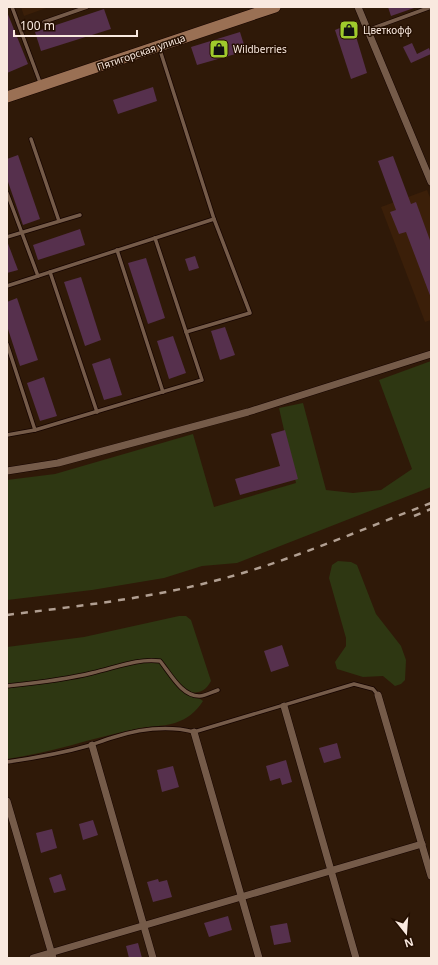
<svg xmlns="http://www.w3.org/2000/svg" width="438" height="965" viewBox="0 0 438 965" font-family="'Noto Sans',sans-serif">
  <rect width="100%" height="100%" fill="#2f1908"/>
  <g fill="#3b1f09">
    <path d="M 21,7 L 49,7 L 24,16 Z"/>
    <path d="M 427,190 L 431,200 L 431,320 L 425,322 L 381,207 Z"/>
  </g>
  <g fill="#2e3712">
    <path d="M 431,361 L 431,487 L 237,563 L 202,566 L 164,578 L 92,590 L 7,600 L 7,480 L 55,474 L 193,434 L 214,507 L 296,483 L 279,408 L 303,403 L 326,490 L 353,493 L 381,490 L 412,469 L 379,380 Z"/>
    <path d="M 338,561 L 351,562 L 357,565 L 376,614 L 401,646 L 406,660 L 405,680 L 401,684 L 395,686 L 383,676 L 363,677 L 337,669 L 335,662 L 346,646 L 346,638 L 329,578 L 332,565 Z"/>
    <path d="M 179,616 L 186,616 L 191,620 L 211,681 C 206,690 202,692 192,693 L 203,701 C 196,712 187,719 175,723 C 162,727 148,726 135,729 C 92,738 51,753 7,759 L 7,647 L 84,637 Z"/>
  </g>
  <g fill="#56304d">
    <path d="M 388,7 L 413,7 L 414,8 L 391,16 Z"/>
    <path d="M 104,9 L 111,29 L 41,51 L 35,32 Z"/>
    <path d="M 7,12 L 28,64 L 7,73 Z"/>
    <path d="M 352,23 L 367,73 L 351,79 L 335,30 Z"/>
    <path d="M 240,32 L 246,51 L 197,65 L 191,47 Z"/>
    <path d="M 412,43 L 417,54 L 429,48 L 431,54 L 411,63 L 403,47 Z"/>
    <path d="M 153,87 L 157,101 L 118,114 L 113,100 Z"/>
    <path d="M 18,155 L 40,219 L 23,225 L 7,179 L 7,159 Z"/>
    <path d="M 393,156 L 411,204 L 416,202 L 431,243 L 431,298 L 406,232 L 399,234 L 390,212 L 396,210 L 378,161 Z"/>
    <path d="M 80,229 L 85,245 L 38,260 L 33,245 Z"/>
    <path d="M 7,241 L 18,270 L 7,273 Z"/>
    <path d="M 195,256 L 199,268 L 189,271 L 185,259 Z"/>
    <path d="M 146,258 L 165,318 L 148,324 L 128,263 Z"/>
    <path d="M 81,277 L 101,340 L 85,346 L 64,282 Z"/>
    <path d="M 17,298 L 38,360 L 20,366 L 7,326 L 7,302 Z"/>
    <path d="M 225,327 L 235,355 L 220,360 L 211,331 Z"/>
    <path d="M 173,336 L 186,373 L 169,379 L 157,341 Z"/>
    <path d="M 110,358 L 122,395 L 104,400 L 92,364 Z"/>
    <path d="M 44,377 L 57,416 L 40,421 L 27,383 Z"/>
    <path d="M 285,430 L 298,479 L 240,495 L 235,479 L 280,466 L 271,434 Z"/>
    <path d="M 282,645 L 289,666 L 271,672 L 264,651 Z"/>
    <path d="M 337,743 L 341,758 L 324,763 L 319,748 Z"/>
    <path d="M 286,760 L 292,782 L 282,785 L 280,778 L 270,781 L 266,766 Z"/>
    <path d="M 173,766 L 179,787 L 162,792 L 157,770 Z"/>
    <path d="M 93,820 L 98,835 L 83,840 L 79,824 Z"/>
    <path d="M 52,829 L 57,848 L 41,853 L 36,833 Z"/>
    <path d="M 61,874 L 66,890 L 54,893 L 49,878 Z"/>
    <path d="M 158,879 L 159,882 L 167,880 L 172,897 L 153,902 L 147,882 Z"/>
    <path d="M 228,916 L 232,930 L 209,937 L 204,923 Z"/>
    <path d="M 287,923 L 291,942 L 274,945 L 270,926 Z"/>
    <path d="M 138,943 L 142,958 L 129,958 L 126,946 Z"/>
  </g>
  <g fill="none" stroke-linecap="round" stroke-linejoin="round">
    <g stroke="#160400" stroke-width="5">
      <g id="lane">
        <path d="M 12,7 L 41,85"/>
        <path d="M 44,22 L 87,7"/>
        <path d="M 368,30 L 431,7"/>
        <path d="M 31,139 L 59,221"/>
        <path d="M 7,193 L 38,276"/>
        <path d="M 7,237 L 80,215"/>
        <path d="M 117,250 L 163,392"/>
        <path d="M 50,272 L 97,412"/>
        <path d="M 7,286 L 214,219 L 159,47"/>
        <path d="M 186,332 L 250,313 L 214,219"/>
        <path d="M 7,344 L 35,430 L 202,380 L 155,238"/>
        <path d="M 7,435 L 35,430"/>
        <path d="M 7,686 C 35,683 64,680 92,673 C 115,668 137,658 160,661 C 170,673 182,697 200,696 C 205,696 212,692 218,690"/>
        <path d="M 7,762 C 35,758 63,753 91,745 C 97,743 104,740 111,738 C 139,729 166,725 194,732 L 354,684 L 373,689 L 378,695"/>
      </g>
    </g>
    <g stroke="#160400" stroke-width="8">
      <g id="street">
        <path d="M 358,7 L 431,182"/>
        <path d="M 7,471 L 58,463 L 248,412 L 431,354"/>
        <path d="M 378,695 L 431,876"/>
        <path d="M 284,706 L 356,958"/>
        <path d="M 194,732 L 259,958"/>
        <path d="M 92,745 L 153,958"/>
        <path d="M 7,801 L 53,958"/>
        <path d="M 33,958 L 422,844"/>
      </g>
    </g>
    <g stroke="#160400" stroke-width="12">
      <path id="secondary" d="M 7,97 L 275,7"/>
    </g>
    <use href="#lane" stroke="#755b49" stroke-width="3.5"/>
    <use href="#street" stroke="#755b49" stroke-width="7"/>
    <use href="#secondary" stroke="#9a7054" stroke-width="11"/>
    <g stroke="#b19f92" stroke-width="2.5" stroke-dasharray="7 7" stroke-linecap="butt">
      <path d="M 414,516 L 431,509"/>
      <path d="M 7,615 C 77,606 146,599 214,581 C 288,562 360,530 431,503"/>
    </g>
  </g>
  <defs>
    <g id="shop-square" transform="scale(1)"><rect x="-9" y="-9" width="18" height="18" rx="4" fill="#9fca2c" stroke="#240f01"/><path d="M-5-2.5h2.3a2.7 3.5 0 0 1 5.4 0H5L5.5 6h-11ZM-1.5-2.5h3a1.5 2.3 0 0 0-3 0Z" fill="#111"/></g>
  </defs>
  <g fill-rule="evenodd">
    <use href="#shop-square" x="349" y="30"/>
    <use href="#shop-square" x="219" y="49"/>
  </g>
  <g text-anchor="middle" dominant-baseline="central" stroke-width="3" stroke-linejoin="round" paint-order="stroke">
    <g font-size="10" fill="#f9e9df" stroke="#240f01" text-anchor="start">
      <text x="363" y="30">Цветкофф</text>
      <text x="233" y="49">Wildberries</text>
    </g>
    <g font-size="10" fill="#f9e9df" stroke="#240f01">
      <text transform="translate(141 52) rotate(-19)">Пятигорская улица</text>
    </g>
  </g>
  <rect width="438" height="965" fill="none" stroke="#f9e9df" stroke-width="16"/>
  <g transform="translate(406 933) rotate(163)" stroke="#240f01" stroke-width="3" paint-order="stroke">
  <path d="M0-3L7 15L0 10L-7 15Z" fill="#f9e9df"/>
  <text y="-6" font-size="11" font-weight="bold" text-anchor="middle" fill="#f9e9df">N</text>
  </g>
  <path d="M14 30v6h123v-6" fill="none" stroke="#f9e9df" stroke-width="2"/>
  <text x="20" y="30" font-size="12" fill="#f9e9df" stroke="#240f01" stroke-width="3" paint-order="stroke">100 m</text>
</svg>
